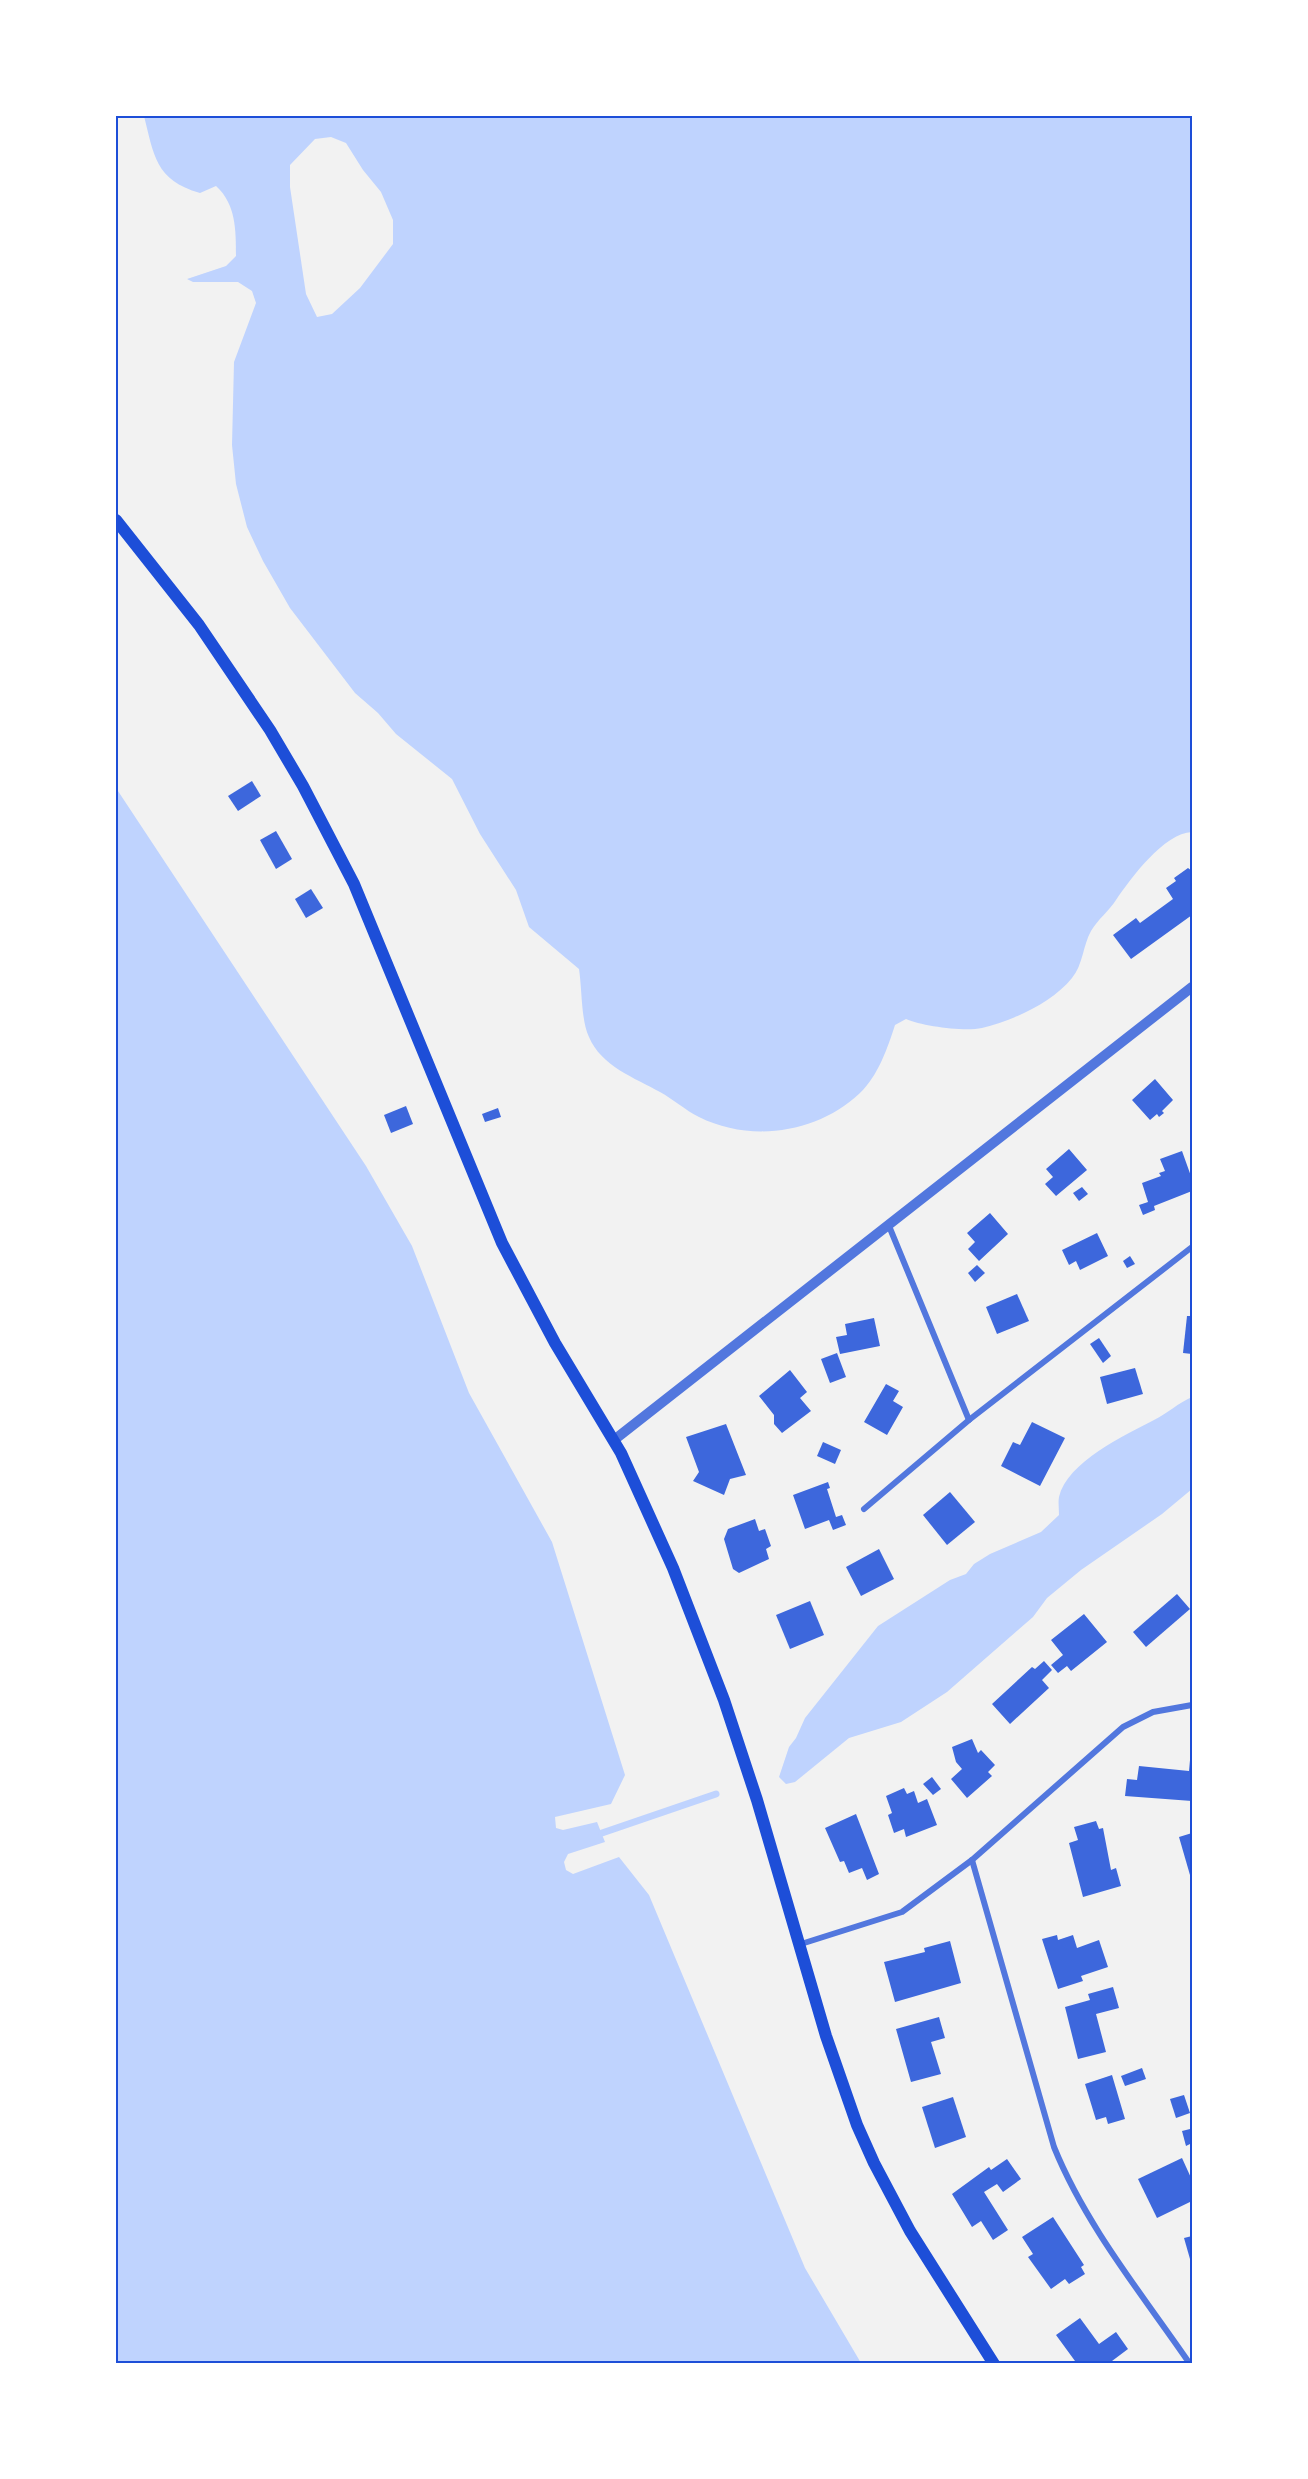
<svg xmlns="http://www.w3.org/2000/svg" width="1308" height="2479" viewBox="0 0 1308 2479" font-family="Lato,sans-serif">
  <rect width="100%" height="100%" fill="#f2f2f2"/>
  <g fill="#bfd3fe" fill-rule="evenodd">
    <path d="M 144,116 L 1192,116 L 1192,832 C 1164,833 1131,878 1116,900 C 1109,911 1098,919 1091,931 C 1083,945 1083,965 1072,978 C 1052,1003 1012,1021 982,1028 C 964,1032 922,1026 906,1019 L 895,1025 C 888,1047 878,1076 860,1093 C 818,1133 751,1143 699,1117 C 685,1110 673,1099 660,1092 C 635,1078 601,1066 589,1037 C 581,1021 582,988 579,969 L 529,927 L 516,890 L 480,834 L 452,779 L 396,734 L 378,713 L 355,693 L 290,608 L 263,561 L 247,527 L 236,484 L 232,445 L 234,362 L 256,303 L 252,291 L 238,282 L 193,282 L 187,279 L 226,266 L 236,256 C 236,230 236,204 216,186 L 200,193 C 155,180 154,155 144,116 ZM 331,137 L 346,143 L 363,170 L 381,192 L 393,220 L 393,244 L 360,288 L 332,314 L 317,317 L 306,294 L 290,187 L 290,165 L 315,139 Z"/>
    <path d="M 116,788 L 366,1166 L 412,1246 L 469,1393 L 552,1542 L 625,1775 L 611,1804 L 555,1817 L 556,1828 L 563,1830 L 597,1822 L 605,1842 L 568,1854 L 564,1862 L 566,1870 L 573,1874 L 619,1857 L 649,1895 L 805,2268 L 861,2363 L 116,2363 Z"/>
    <path d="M 1192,1397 L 1192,1489 L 1162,1514 L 1081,1570 L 1047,1598 L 1033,1617 L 947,1692 L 901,1722 L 849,1738 L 795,1782 L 786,1784 L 779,1777 L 789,1747 L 796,1738 L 805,1718 L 878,1626 L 950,1580 L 966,1574 L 974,1564 L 990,1554 L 1041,1532 L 1059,1515 C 1059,1509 1058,1502 1059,1497 C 1067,1462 1125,1435 1154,1420 C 1168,1413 1178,1403 1192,1397 Z"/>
  </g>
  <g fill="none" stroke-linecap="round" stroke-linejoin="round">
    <path stroke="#bfd3fe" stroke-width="7" d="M 602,1833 L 716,1794"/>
  </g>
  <g fill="#3d67dc">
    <path d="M 252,781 L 261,796 L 238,811 L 228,796 Z"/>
    <path d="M 276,831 L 292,859 L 276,869 L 260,840 Z"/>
    <path d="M 1188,868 L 1192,871 L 1192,915 L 1131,959 L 1113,935 L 1136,918 L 1140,923 L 1173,899 L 1166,888 L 1176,881 L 1174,878 Z"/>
    <path d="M 311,889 L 323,908 L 306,918 L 295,899 Z"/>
    <path d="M 1155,1079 L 1173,1100 L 1162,1111 L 1164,1113 L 1159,1117 L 1157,1114 L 1150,1120 L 1132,1100 Z"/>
    <path d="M 406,1106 L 413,1124 L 391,1133 L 384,1115 Z"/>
    <path d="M 498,1108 L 501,1117 L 485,1122 L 482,1114 Z"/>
    <path d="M 1069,1149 L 1087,1170 L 1056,1196 L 1045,1184 L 1053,1177 L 1046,1169 Z"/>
    <path d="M 1182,1151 L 1192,1179 L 1192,1191 L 1154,1206 L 1155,1210 L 1143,1215 L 1139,1205 L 1148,1202 L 1142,1183 L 1161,1176 L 1159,1173 L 1165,1171 L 1160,1159 Z"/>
    <path d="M 1082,1187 L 1088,1194 L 1079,1201 L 1073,1193 Z"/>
    <path d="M 990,1213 L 1008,1234 L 979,1261 L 968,1249 L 975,1242 L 967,1233 Z"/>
    <path d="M 1097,1233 L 1108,1256 L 1080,1270 L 1076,1261 L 1069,1265 L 1062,1250 Z"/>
    <path d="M 1130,1256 L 1135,1264 L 1127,1268 L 1123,1261 Z"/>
    <path d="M 977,1265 L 985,1273 L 975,1282 L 968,1273 Z"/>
    <path d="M 1017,1294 L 1029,1321 L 997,1334 L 986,1307 Z"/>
    <path d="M 1187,1316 L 1192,1316 L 1192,1354 L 1183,1353 Z"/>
    <path d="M 874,1318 L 880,1346 L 840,1354 L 836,1337 L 847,1335 L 845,1324 Z"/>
    <path d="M 1099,1338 L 1111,1356 L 1103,1363 L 1090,1344 Z"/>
    <path d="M 837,1353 L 846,1377 L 830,1383 L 821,1359 Z"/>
    <path d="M 1135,1368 L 1143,1394 L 1107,1404 L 1100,1377 Z"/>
    <path d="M 790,1370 L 807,1392 L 800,1398 L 811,1411 L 782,1433 L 774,1424 L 774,1415 L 759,1396 Z"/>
    <path d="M 886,1384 L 899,1391 L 893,1401 L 903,1407 L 887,1435 L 864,1422 Z"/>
    <path d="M 1032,1422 L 1065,1438 L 1040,1486 L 1001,1466 L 1013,1442 L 1020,1445 Z"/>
    <path d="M 726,1424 L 746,1475 L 730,1479 L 724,1495 L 693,1481 L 699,1472 L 686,1437 Z"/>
    <path d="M 823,1442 L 841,1450 L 835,1464 L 817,1456 Z"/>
    <path d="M 828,1482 L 830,1488 L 827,1489 L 836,1517 L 842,1515 L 846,1525 L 833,1530 L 829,1520 L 805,1529 L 793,1495 Z"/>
    <path d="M 950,1492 L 975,1522 L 947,1545 L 923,1515 Z"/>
    <path d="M 755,1519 L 759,1531 L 765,1529 L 771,1546 L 766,1549 L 769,1559 L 739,1573 L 733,1569 L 724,1539 L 728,1529 Z"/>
    <path d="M 879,1549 L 894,1579 L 861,1596 L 846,1567 Z"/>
    <path d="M 1177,1594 L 1190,1609 L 1146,1647 L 1133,1632 Z"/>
    <path d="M 810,1601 L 824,1635 L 790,1649 L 776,1615 Z"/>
    <path d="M 1084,1614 L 1107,1642 L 1071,1671 L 1067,1666 L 1058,1673 L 1051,1665 L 1063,1655 L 1051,1640 Z"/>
    <path d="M 1044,1661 L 1052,1670 L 1042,1680 L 1049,1688 L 1010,1724 L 992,1704 L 1032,1667 L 1035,1669 Z"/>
    <path d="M 972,1739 L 978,1753 L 981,1750 L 995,1765 L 988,1772 L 992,1776 L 967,1798 L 951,1779 L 962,1769 L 956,1762 L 952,1747 Z"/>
    <path d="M 1191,1749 L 1192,1801 L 1125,1796 L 1127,1779 L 1137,1780 L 1139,1766 L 1189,1771 Z"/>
    <path d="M 932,1777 L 941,1789 L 933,1795 L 923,1784 Z"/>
    <path d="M 904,1788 L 907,1794 L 914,1791 L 918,1803 L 927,1799 L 937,1825 L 906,1837 L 904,1829 L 894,1833 L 888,1815 L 892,1813 L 886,1796 Z"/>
    <path d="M 856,1814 L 879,1874 L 867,1880 L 862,1868 L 849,1873 L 844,1861 L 840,1862 L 825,1828 Z"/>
    <path d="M 1096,1821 L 1099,1829 L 1103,1828 L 1111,1870 L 1116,1868 L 1121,1886 L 1083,1897 L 1069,1843 L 1078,1840 L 1074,1827 Z"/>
    <path d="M 1192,1833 L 1192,1882 L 1179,1837 Z"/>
    <path d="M 1057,1935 L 1058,1940 L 1073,1935 L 1077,1948 L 1099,1940 L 1108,1967 L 1081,1976 L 1083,1981 L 1058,1989 L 1042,1939 Z"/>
    <path d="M 950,1941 L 961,1983 L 895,2002 L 884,1962 L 925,1952 L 924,1948 Z"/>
    <path d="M 1113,1987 L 1119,2008 L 1096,2014 L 1106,2052 L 1078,2059 L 1065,2007 L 1090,2000 L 1088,1994 Z"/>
    <path d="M 939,2017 L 945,2038 L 931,2042 L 941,2074 L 911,2082 L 896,2029 Z"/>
    <path d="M 1142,2068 L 1146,2079 L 1125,2086 L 1121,2076 Z"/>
    <path d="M 1112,2075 L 1125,2119 L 1108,2124 L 1106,2117 L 1096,2120 L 1085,2084 Z"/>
    <path d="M 1184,2095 L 1190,2113 L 1176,2118 L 1170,2099 Z"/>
    <path d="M 953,2097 L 966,2137 L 935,2148 L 922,2107 Z"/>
    <path d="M 1190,2129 L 1192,2143 L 1186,2146 L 1182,2131 Z"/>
    <path d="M 1182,2158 L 1192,2180 L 1192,2201 L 1157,2218 L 1138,2179 Z"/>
    <path d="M 1007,2159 L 1021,2179 L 1003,2192 L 997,2184 L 984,2192 L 1008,2230 L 993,2240 L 981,2221 L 972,2227 L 952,2194 L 989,2167 L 991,2170 Z"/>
    <path d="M 1053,2217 L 1084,2265 L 1081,2267 L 1085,2274 L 1069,2284 L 1065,2279 L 1051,2289 L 1028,2257 L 1033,2254 L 1022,2237 Z"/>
    <path d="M 1192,2236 L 1192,2266 L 1184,2238 Z"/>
    <path d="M 1080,2318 L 1099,2344 L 1116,2332 L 1128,2349 L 1108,2364 L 1071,2364 L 1075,2361 L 1056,2335 Z"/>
  </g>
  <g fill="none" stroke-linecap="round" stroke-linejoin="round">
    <g stroke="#5277de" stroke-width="6">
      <path d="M 889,1226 L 969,1420"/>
      <path d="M 864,1509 L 969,1420 L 1192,1247"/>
      <path d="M 972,1860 L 1054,2147 C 1086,2226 1142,2294 1190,2364"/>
      <path d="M 801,1944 L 902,1912 L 972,1860 L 1123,1727 L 1153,1712 L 1192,1705"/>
    </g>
    <path stroke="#5277de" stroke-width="10" d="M 614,1440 L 1192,987"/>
    <path stroke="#1d4ed8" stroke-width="12" d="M 116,520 L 199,625 L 270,730 L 303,786 L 354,884 L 502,1243 L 555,1343 L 621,1453 L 673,1568 L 724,1700 L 757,1800 L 826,2036 L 857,2125 L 874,2163 L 910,2231 L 994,2364"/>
  </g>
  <rect width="1308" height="2479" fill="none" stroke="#ffffff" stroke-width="234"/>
  <rect x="117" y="117" width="1074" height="2245" fill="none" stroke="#1d4ed8" stroke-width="2"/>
</svg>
